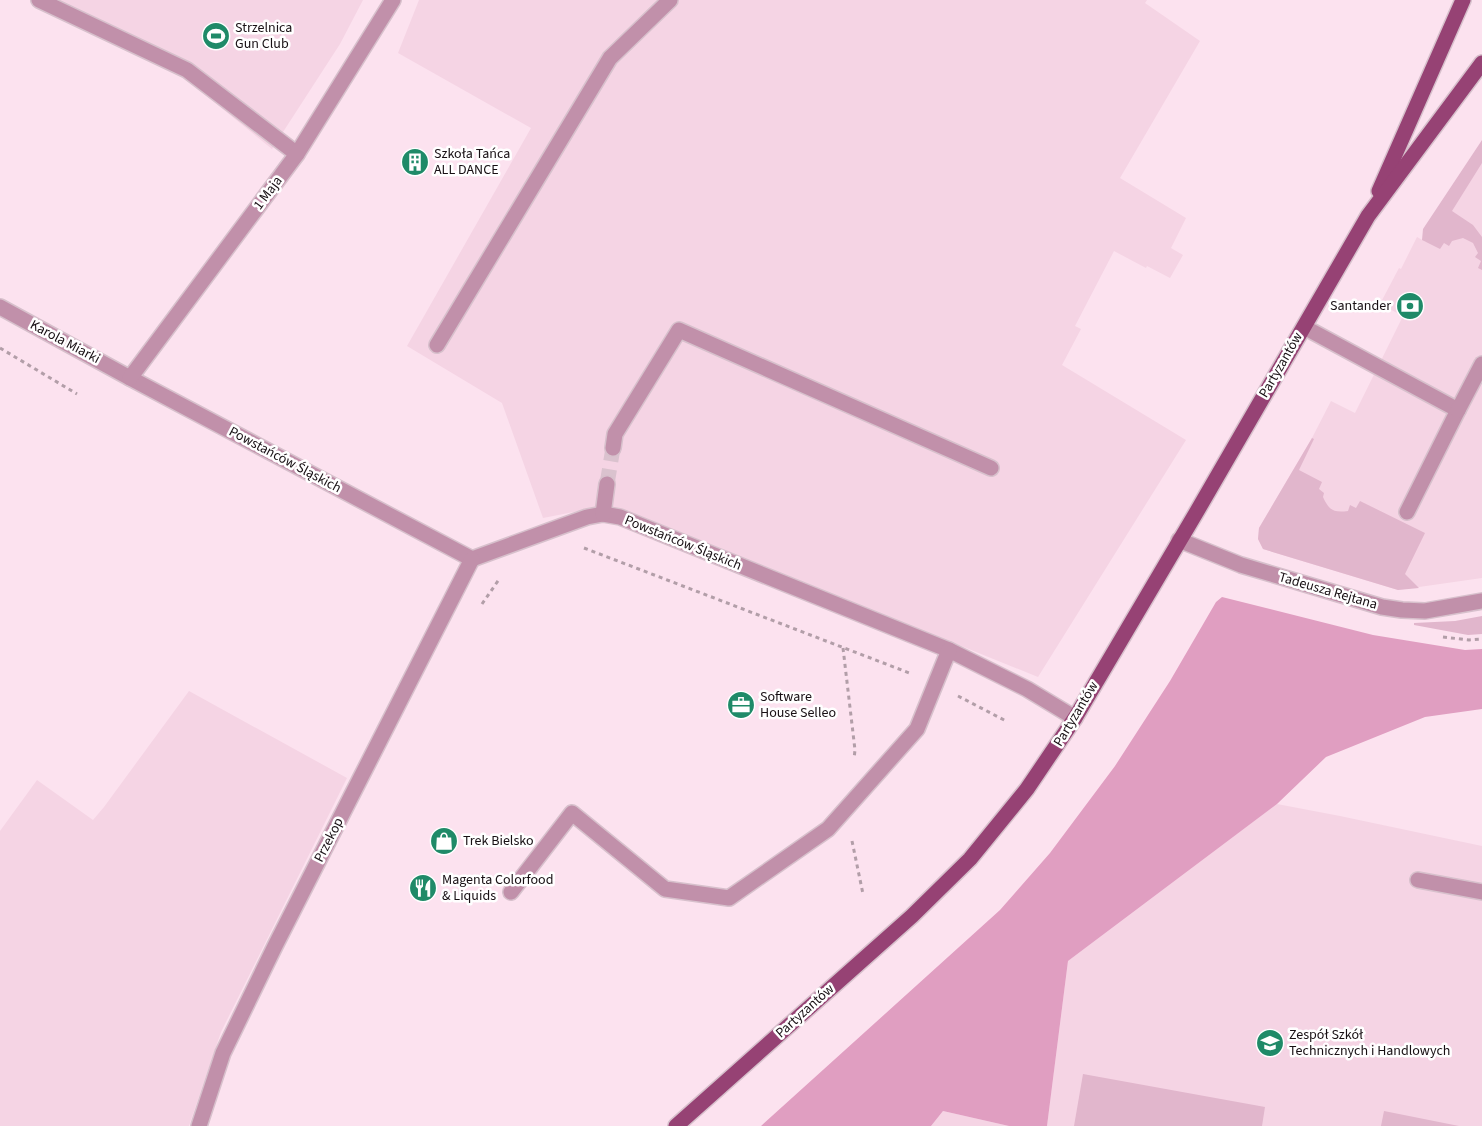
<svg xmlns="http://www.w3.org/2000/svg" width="1482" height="1126" viewBox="0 0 1482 1126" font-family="'Source Sans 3',sans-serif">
  <rect width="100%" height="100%" fill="#fce2ef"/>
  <g fill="#f5d4e4">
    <path d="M 47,0 L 363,0 L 340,44 L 272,149 L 136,39 Z"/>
    <path d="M 419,0 L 1147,0 L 1145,3 L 1200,41 L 1120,178 L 1186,218 L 1171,248 L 1183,255 L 1170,278 L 1147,266 L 1146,268 L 1114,251 L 1075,326 L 1081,329 L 1062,365 L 1186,440 L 1038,677 L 633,513 L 594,508 L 543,518 L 502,403 L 407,346 L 531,128 L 398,53 Z"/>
    <path d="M 1482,155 L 1482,578 L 1398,590 L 1263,549 L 1258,539 L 1259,528 L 1312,438 L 1331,401 L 1355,413 L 1403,316 L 1380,304 L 1399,268 L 1401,269 L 1417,237 L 1426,242 Z"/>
    <path d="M 189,691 L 347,778 L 221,1032 L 189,1126 L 0,1126 L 0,831 L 37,780 L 93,820 L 104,807 Z"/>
    <path d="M 1277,804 L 1340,816 L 1482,846 L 1482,1126 L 1047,1126 L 1068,961 Z"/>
    <path d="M 943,1111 L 1009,1126 L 931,1126 Z"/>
  </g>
  <g fill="#e1b6cc">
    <path d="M 1482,140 L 1482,163 L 1452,211 L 1473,225 L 1482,237 L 1482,270 L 1478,268 L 1481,261 L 1475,257 L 1478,253 L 1473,243 L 1463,238 L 1452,241 L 1449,246 L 1444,243 L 1440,249 L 1422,240 L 1423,229 Z"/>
    <path d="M 1312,438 L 1314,439 L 1299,470 L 1322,482 L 1319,489 L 1324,493 L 1323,497 C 1329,510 1333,513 1348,511 L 1350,505 L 1356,508 L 1360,501 L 1425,533 L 1405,574 L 1419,588 L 1398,590 L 1263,549 L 1258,539 L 1259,528 Z"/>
    <path d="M 1482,616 L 1482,634 L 1468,635 L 1414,625 L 1414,623 L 1455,621 Z"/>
    <path d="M 1083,1074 L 1265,1107 L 1262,1126 L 1074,1126 Z"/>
    <path d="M 1384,1111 L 1459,1126 L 1381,1126 Z"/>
  </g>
  <path fill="#e09ec1" d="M 1222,597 L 1373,635 L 1465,650 L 1482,649 L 1482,709 L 1425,717 L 1326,757 L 1277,804 L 1068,961 L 1047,1126 L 1009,1126 L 943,1111 L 931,1126 L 761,1126 L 1000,910 L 1050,853 L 1115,766 L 1170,681 L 1216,602 Z"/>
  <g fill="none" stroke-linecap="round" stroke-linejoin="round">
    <path stroke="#dac2ce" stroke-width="15" stroke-dasharray="15 8" stroke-linecap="butt" d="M 607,484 L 613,448"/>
    <g stroke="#d7c0cc" stroke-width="18">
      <g id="minor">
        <path d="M 39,0 L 187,70 L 297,154"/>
        <path d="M 0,307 L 130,378 L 472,559 L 587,517 L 603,514 L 620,517 L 949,650 L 1027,689 L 1075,718"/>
        <path d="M 1304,327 L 1458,410 L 1407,512"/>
        <path d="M 437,345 L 610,58 L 670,0"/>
        <path d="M 130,378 L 297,154 L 393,0"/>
        <path d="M 1458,410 L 1482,364"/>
        <path d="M 613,448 L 615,434 L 679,330 L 991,468"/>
        <path d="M 603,514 L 607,484"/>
        <path d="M 1179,540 L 1241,565 L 1382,607 L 1402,610 L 1425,611 L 1482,601"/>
        <path d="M 1418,880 L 1482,892"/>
        <path d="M 511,892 L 572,813 L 665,889 L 729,898 L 828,829 L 917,729 L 949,650"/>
        <path d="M 199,1126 L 223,1053 L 275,946 L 472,559"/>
      </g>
    </g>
    <g stroke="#d7c0cc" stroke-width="18">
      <g id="major">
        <path d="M 1379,191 L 1463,0"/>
        <path d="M 676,1126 L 912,916 L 970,859 L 1027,789 L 1075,718 L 1196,513 L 1368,216 L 1482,63"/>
      </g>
    </g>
    <g stroke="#b29ea8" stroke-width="3" stroke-dasharray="4 4" stroke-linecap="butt">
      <path d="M 0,348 L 77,394"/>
      <path d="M 584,548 L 912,674"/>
      <path d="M 482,604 L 500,578"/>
      <path d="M 1443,637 L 1469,640 L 1482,639"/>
      <path d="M 843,648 L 855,750 L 854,759"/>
      <path d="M 958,696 L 1006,721"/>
      <path d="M 852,841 L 863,894"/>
    </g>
    <use href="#minor" stroke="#c190aa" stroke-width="15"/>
    <use href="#major" stroke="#964274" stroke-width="15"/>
  </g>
  <defs>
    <g id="stadium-disc" transform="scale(1.4375)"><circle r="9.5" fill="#1f8a68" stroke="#fff"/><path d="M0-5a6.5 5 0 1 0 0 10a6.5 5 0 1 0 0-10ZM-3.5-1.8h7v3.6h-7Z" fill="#fff"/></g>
    <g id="building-disc" transform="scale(1.4375)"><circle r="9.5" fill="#1f8a68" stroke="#fff"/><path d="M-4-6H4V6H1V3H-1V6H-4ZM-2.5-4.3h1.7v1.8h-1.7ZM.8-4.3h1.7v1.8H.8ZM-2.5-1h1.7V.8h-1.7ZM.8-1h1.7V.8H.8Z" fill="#fff"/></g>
    <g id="bank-disc" transform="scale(1.4375)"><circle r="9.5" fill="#1f8a68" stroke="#fff"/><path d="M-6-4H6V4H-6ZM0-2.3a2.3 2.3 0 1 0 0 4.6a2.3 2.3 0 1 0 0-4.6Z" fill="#fff"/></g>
    <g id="office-disc" transform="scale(1.4375)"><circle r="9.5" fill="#1f8a68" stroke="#fff"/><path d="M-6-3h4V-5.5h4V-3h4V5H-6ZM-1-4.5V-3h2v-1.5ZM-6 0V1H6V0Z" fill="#fff"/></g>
    <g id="shop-disc" transform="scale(1.4375)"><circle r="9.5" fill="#1f8a68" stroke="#fff"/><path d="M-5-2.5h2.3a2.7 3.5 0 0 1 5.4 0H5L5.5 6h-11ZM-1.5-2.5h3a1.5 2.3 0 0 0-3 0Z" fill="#fff"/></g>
    <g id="restaurant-disc" transform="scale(1.4375)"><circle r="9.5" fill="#1f8a68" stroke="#fff"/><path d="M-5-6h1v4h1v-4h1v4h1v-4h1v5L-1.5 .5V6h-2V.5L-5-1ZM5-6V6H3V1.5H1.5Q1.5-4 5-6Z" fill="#fff"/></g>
    <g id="school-disc" transform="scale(1.4375)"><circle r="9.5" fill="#1f8a68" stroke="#fff"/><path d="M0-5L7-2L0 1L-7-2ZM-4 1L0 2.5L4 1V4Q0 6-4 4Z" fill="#fff"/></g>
  </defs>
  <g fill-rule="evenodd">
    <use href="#stadium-disc" x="216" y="36"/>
    <use href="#building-disc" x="415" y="162"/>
    <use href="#bank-disc" x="1410" y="306"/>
    <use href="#office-disc" x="741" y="705"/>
    <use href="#shop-disc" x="444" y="841"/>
    <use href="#restaurant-disc" x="423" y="888"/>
    <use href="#school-disc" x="1270" y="1043"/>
  </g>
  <g text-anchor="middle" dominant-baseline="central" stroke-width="5" stroke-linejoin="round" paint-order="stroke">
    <g font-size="14" fill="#170f13" stroke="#fff" text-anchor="start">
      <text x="235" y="28">Strzelnica<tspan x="235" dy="16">Gun Club</tspan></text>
      <text x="434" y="154">Szkoła Tańca<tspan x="434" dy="16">ALL DANCE</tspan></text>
      <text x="1391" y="306" text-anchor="end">Santander</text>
      <text x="760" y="697">Software<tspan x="760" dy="16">House Selleo</tspan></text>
      <text x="463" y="841">Trek Bielsko</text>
      <text x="442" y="880">Magenta Colorfood<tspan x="442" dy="16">&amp; Liquids</tspan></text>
      <text x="1289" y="1035">Zespół Szkół<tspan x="1289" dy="16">Technicznych i Handlowych</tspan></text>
    </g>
    <g font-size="14" fill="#170f13" stroke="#fff">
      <text transform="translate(268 193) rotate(-53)">1 Maja</text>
      <text transform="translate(65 342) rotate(28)">Karola Miarki</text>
      <text transform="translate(1281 365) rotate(-60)">Partyzantów</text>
      <text transform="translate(285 460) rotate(28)">Powstańców Śląskich</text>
      <text transform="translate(683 543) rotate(22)">Powstańców Śląskich</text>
      <text transform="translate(1328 591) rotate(16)">Tadeusza Rejtana</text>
      <text transform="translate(1076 714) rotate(-59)">Partyzantów</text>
      <text transform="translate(329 840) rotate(-63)">Przekop</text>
      <text transform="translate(805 1011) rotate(-42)">Partyzantów</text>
    </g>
  </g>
</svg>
